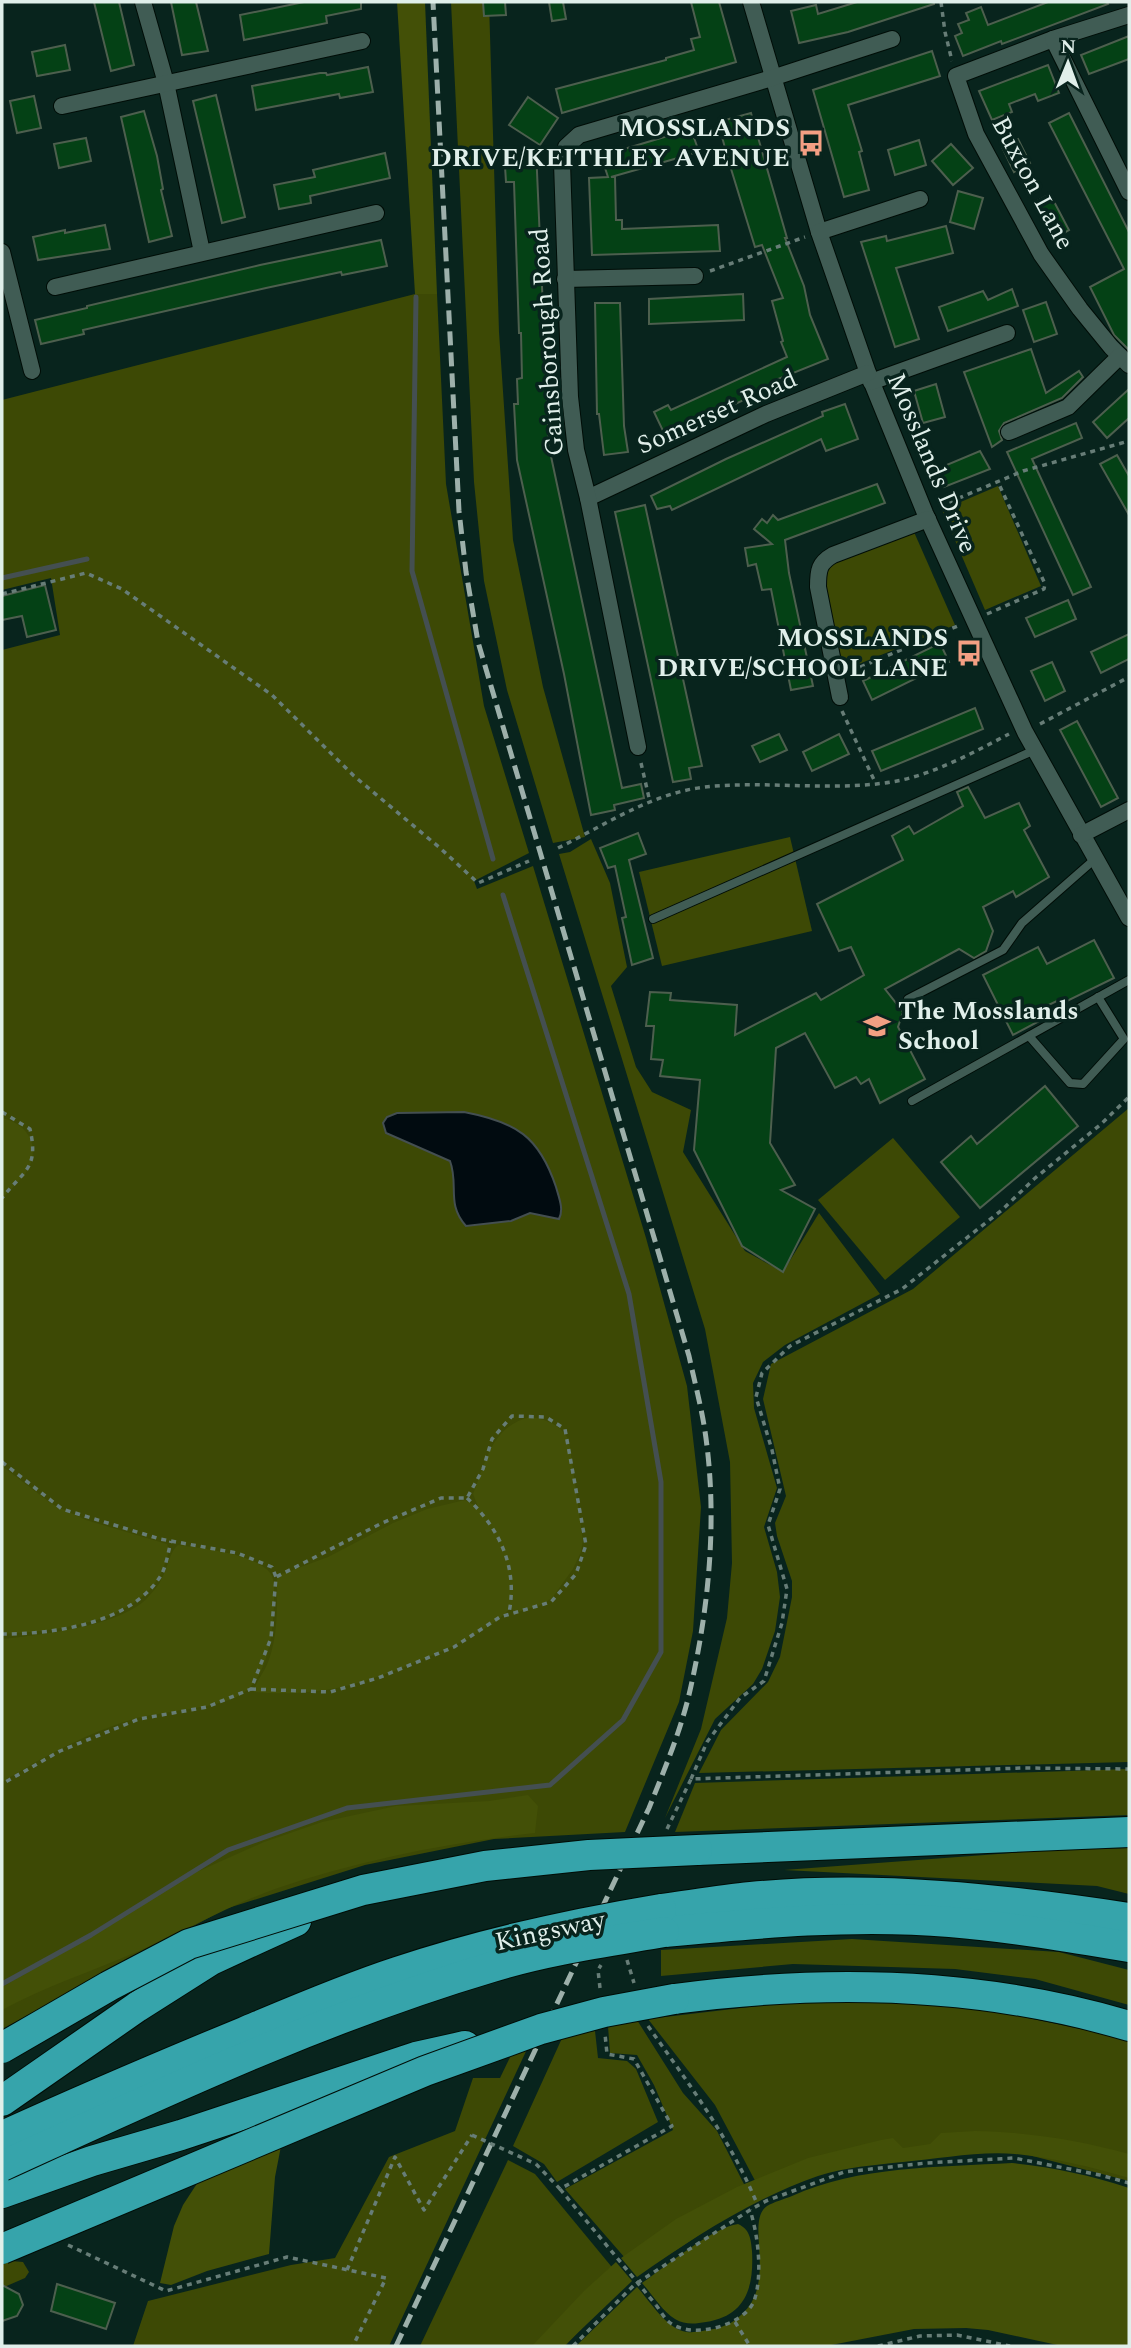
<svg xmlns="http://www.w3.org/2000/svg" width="1131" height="2348" viewBox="0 0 1131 2348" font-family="Spectral,serif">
  <rect width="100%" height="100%" fill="#08241d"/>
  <g fill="#3d4905">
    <path d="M 451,2 L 489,2 L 499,332 L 513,540 L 543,687 L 585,837 L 553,843 L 507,690 L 484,581 L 474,482 Z"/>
    <path d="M 415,294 L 437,294 L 446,484 L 484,706 L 529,853 L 474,881 L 477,889 L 533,866 L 646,1238 L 687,1386 L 701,1507 L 693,1631 L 679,1702 L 625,1832 L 494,1839 L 365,1865 L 225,1909 L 2,2029 L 2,650 L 60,635 L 51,578 L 2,590 L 2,400 Z"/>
    <path d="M 998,486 L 1041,586 L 985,610 L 942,510 Z"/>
    <path d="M 914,532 L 955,625 L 844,670 L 824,587 L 827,569 L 834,562 Z"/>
    <path d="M 790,837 L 812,931 L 662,966 L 639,872 Z"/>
    <path d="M 591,839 L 610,883 L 627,967 L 611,986 L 636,1067 L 652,1092 L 691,1110 L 683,1152 L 745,1251 L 783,1272 L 819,1213 L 880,1294 L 785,1345 L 763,1362 L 753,1383 L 754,1408 L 777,1488 L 764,1527 L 777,1572 L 780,1597 L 775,1631 L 762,1669 L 753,1684 L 715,1719 L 665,1818 L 701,1729 L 727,1618 L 732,1563 L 730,1462 L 705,1329 L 559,854 L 570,852 Z"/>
    <path d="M 1129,1108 L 1129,1762 L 699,1773 L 721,1730 L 768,1682 L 780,1657 L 792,1597 L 792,1581 L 777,1536 L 775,1523 L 786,1496 L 763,1399 L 771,1364 L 913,1289 Z"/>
    <path d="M 893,1138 L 960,1217 L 885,1280 L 818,1200 Z"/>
    <path d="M 1129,1769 L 1129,1815 L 675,1832 L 695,1783 Z"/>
    <path d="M 1129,1848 L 1129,1894 L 1097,1886 L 784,1870 L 1051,1850 Z"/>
    <path d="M 852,1939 L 1059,1952 L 1129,1970 L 1129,2005 L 1035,1979 L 955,1969 L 793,1964 L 661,1976 L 661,1950 Z"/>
    <path d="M 817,1999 L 975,2007 L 1129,2039 L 1129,2181 L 1005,2149 L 864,2160 L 760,2190 L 715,2105 L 648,2019 Z"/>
    <path d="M 637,2020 L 683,2093 L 717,2131 L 747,2190 L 745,2205 L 639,2274 L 565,2189 L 673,2130 L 654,2085 L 637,2055 L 610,2053 L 608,2026 Z"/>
    <path d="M 595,2031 L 598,2058 L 627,2061 L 636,2069 L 658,2122 L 557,2182 L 544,2164 L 513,2146 L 563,2036 Z"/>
    <path d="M 528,2047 L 389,2346 L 133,2346 L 148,2301 L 291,2265 L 335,2258 L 389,2157 L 455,2131 L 473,2078 L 500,2078 L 513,2051 Z"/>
    <path d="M 508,2160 L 535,2174 L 625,2283 L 565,2346 L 420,2346 Z"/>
    <path d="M 11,2261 L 23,2262 L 29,2272 L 25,2278 L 2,2288 L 2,2265 Z"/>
  </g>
  <g fill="#435007">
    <path d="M 397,2 L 425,2 L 437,294 L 415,294 Z"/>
    <path d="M 2,1118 C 29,1124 43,1149 25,1174 C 18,1183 9,1191 2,1199 Z"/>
    <path d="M 531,1417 C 549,1420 560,1425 569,1440 L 583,1541 L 581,1552 L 573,1569 L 552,1598 L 541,1605 L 518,1612 L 513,1611 L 511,1607 C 491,1636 382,1679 346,1686 C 317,1693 283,1695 254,1692 C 255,1682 264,1673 268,1662 C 278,1636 277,1607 277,1580 L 279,1575 L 328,1557 L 393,1523 L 427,1509 L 465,1500 L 478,1507 L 473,1494 C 486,1461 492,1425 531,1417 Z"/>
    <path d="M 2,1466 L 52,1504 L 86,1520 L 167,1544 C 171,1552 166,1560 163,1569 C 140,1624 54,1631 2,1634 Z"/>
    <path d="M 178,1545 C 200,1548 261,1554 272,1576 C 275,1583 274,1594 274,1602 C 274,1626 269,1665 253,1684 C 239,1702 211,1705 190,1709 C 172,1712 154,1714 137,1718 C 88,1732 45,1756 2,1782 L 2,1639 C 40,1635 124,1626 149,1596 C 154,1590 159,1585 162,1578 C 168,1568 169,1552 178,1545 Z"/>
    <path d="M 528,1795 L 538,1806 L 535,1833 C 447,1843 360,1860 275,1889 C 228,1906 185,1931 139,1951 C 93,1971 46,1986 2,2010 L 2,1987 L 98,1933 L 190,1875 L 264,1842 L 322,1822 L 396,1806 L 489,1801 Z"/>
    <path d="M 975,2131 C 1028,2132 1079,2140 1129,2154 L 1129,2178 C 1091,2167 1054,2158 1015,2154 C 978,2151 939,2159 903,2162 C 875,2165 845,2167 818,2176 C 752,2199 694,2237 637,2277 L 621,2258 L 676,2219 L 737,2187 L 808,2158 L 881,2140 L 893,2138 L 903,2148 L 930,2144 L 941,2133 Z"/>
    <path d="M 282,2141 L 275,2177 L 269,2254 L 207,2271 L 171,2285 L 160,2283 L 174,2226 L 183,2205 L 198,2182 Z"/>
    <path d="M 1012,2163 C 1052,2167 1090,2175 1129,2188 L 1129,2346 L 1062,2346 L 988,2330 L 966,2328 L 914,2329 L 826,2346 L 576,2346 L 637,2287 C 650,2301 667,2330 687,2332 C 696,2333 705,2330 714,2329 C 727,2326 736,2321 745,2311 C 776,2278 745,2221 767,2206 C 774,2202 784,2199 792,2196 C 857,2166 941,2167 1012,2163 Z"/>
    <path d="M 738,2224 C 750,2229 751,2240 752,2251 C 754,2287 746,2316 706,2322 C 695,2324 685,2325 675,2319 C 662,2311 652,2294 642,2283 C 665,2267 713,2227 738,2224 Z"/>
    <path d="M 616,2262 L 632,2281 L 564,2346 L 532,2346 L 584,2291 Z"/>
  </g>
  <path fill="#010b10" stroke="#444f51" stroke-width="2" d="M 464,1112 C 516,1122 539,1136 556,1187 C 559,1198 564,1209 559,1219 L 530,1213 L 511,1221 L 466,1226 C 446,1204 459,1185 450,1161 L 386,1133 L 383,1123 L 387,1117 L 397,1113 Z"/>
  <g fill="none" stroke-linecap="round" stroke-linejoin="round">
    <g stroke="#444f51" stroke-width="5">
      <path d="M 416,297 L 412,571 L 493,859"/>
      <path d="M 2,578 L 87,559"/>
      <path d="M 2,1984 L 91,1935 L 228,1850 L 347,1808 L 550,1785 L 623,1720 L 661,1652 L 661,1482 L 629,1294 L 503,895"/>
    </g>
  </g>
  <g fill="#044115" stroke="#4d5f4e" stroke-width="2">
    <path d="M 94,2 L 119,2 L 134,65 L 111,71 Z"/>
    <path d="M 171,2 L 196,2 L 208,51 L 182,55 Z"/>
    <path d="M 304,2 L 361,2 L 361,9 L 326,16 L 327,23 L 244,40 L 240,15 Z"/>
    <path d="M 483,2 L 505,2 L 506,15 L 484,16 Z"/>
    <path d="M 549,2 L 563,2 L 566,19 L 552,21 Z"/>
    <path d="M 691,2 L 719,2 L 736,62 L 562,113 L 556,89 L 666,60 L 666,58 L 694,50 L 691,39 L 700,37 Z"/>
    <path d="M 857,2 L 934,2 L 934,4 L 848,32 L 799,43 L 791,11 L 816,5 L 818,14 Z"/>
    <path d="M 1048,2 L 1107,2 L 1108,4 L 1002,44 L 1001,41 L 963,56 L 955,36 L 962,33 L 958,24 L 969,20 L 966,13 L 981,7 L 988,25 Z"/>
    <path d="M 1129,36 L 1129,59 L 1089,74 L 1081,55 Z"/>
    <path d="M 65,45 L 70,70 L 37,76 L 32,52 Z"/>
    <path d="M 932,51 L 940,76 L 848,105 L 862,151 L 859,152 L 869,190 L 844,197 L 813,90 Z"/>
    <path d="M 1048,65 L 1059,93 L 1038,101 L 1035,94 L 1009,104 L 1012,112 L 992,120 L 979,91 Z"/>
    <path d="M 368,67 L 373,92 L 340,98 L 339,94 L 256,110 L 252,86 L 320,73 L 326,73 L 327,75 Z"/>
    <path d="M 216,95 L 245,217 L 222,223 L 193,101 Z"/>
    <path d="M 34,96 L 41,128 L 17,133 L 10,101 Z"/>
    <path d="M 528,97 L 558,118 L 540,145 L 509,125 Z"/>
    <path d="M 144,111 L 157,156 L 163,189 L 161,190 L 172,236 L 149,242 L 121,117 Z"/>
    <path d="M 751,113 L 787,238 L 785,238 L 804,286 L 810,315 L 828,359 L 778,379 L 780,384 L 665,435 L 654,412 L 668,405 L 671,410 L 787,357 L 781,342 L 783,341 L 772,301 L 783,298 L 762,245 L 755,247 L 728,159 L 718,122 Z"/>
    <path d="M 1069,113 L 1129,232 L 1129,350 L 1114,335 L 1090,287 L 1124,269 L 1049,123 Z"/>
    <path d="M 691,129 L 699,152 L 611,177 L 615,177 L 616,220 L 622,220 L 622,229 L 718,225 L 720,251 L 592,255 L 589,178 L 608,177 L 601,156 Z"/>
    <path d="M 86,138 L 91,161 L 59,168 L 54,144 Z"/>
    <path d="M 1018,139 L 1030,163 L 1014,172 L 1002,147 Z"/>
    <path d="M 919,140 L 926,165 L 895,175 L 888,150 Z"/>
    <path d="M 951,144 L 973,168 L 953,185 L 932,161 Z"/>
    <path d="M 536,149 L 549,447 L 622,788 L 641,784 L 644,798 L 614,805 L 615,810 L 591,815 L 564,674 L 517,460 L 514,404 L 518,404 L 517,379 L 522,378 L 521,333 L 519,333 L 514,182 L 506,182 L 504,150 Z"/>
    <path d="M 385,153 L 390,178 L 310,196 L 311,203 L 279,209 L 274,185 L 315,177 L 313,170 Z"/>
    <path d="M 958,191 L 983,198 L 974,229 L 950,222 Z"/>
    <path d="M 1050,194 L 1069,230 L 1053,239 L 1034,203 Z"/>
    <path d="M 105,225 L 110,249 L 38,260 L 33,237 L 65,230 L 65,233 Z"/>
    <path d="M 946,226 L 953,253 L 896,268 L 919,339 L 895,347 L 861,242 L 886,236 L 887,241 Z"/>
    <path d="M 381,240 L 387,266 L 342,275 L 341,272 L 266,288 L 83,330 L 84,334 L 41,344 L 35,320 L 87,308 L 87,306 L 260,265 Z"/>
    <path d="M 1012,289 L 1018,306 L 948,331 L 939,307 L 983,291 L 988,300 Z"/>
    <path d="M 743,294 L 744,320 L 649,324 L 649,299 Z"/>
    <path d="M 1046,302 L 1057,334 L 1034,342 L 1023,310 Z"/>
    <path d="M 595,303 L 620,303 L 624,426 L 628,452 L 604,455 L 599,414 L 597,414 Z"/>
    <path d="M 1031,349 L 1046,393 L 1079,371 L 1083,377 L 1062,398 L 1004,423 L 999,431 L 1002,440 L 992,447 L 964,372 Z"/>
    <path d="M 936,384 L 945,417 L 923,423 L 914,391 Z"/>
    <path d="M 1129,389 L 1129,418 L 1107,438 L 1093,422 Z"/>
    <path d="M 845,404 L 858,439 L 826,451 L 821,439 L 672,510 L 670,506 L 657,509 L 651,496 L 726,459 L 823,416 L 822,412 Z"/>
    <path d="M 1076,423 L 1082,438 L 1032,459 L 1091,587 L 1073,595 L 1007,452 Z"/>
    <path d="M 980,451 L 990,469 L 944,487 L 937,469 Z"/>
    <path d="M 1117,455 L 1129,476 L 1129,515 L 1100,464 Z"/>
    <path d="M 877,484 L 885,503 L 785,540 L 789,573 L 813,686 L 791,690 L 771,589 L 762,590 L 756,564 L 748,566 L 745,548 L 772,544 L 754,529 L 762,519 L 767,523 L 773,515 L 778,520 Z"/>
    <path d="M 645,505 L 702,766 L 689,768 L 691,779 L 673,782 L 615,512 Z"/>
    <path d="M 45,585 L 56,630 L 27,637 L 22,616 L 2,620 L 2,596 Z"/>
    <path d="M 1068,600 L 1076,619 L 1035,637 L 1026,618 Z"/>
    <path d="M 1129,634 L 1129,659 L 1101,673 L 1091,652 Z"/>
    <path d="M 940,643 L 949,662 L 872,700 L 863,681 Z"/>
    <path d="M 1052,662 L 1065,691 L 1045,701 L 1031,671 Z"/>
    <path d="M 975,708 L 983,729 L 881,771 L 872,751 Z"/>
    <path d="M 1077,721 L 1118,798 L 1101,807 L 1060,730 Z"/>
    <path d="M 779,734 L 787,750 L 760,762 L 752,746 Z"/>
    <path d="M 839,734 L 849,754 L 812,771 L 803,752 Z"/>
    <path d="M 968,787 L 985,818 L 1019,803 L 1030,826 L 1024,830 L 1049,877 L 1016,897 L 1013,891 L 983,907 L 993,931 L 986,951 L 974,958 L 959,949 L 885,989 L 903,1012 L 898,1027 L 925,1079 L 880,1103 L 869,1079 L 861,1084 L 856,1077 L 835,1088 L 805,1033 L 776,1048 L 770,1143 L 795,1185 L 781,1190 L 815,1209 L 783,1272 L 742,1246 L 694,1150 L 700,1080 L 660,1076 L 663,1060 L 651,1059 L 654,1026 L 646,1026 L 650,992 L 671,993 L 670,1000 L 737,1005 L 735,1035 L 816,993 L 821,1000 L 864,975 L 851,947 L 839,951 L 817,904 L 903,860 L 892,836 L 909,826 L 914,834 L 963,806 L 957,792 Z"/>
    <path d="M 638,833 L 646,854 L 629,860 L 653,958 L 632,965 L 622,918 L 626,917 L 615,866 L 608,868 L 600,848 Z"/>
    <path d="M 1094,940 L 1114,978 L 1065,1002 L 1063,998 L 1038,1010 L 1043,1019 L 1013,1035 L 983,975 L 1038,947 L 1047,964 Z"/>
    <path d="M 1045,1086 L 1078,1126 L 980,1208 L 941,1162 L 971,1136 L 977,1144 Z"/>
    <path d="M 57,2284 L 115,2303 L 106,2329 L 51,2311 Z"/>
    <path d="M 2,2285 L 19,2294 L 23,2305 L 17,2316 L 2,2321 Z"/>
  </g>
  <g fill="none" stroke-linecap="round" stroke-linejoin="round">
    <g stroke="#000d07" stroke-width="10">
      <g id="lane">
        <path d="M 653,919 L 1035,750"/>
        <path d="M 908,999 L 1003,950 L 1022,923 L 1095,859"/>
        <path d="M 1029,1036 L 1070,1083 L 1083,1084 L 1124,1039 L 1098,997"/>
        <path d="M 912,1101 L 1129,980"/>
      </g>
    </g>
    <g stroke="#000d07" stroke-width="18">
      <g id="street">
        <path d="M 143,2 L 166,83 L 202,252"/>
        <path d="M 751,2 L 819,232 L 868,373 L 925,513 L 1025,732 L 1129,918"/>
        <path d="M 1129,15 L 1053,39 L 956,76 L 976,134 L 1041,254 L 1080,309 L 1111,347 L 1129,365"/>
        <path d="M 1053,39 L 1129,192"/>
        <path d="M 62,106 L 362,41"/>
        <path d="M 819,232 L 920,199"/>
        <path d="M 2,252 L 32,371"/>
        <path d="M 565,279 L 695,276"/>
        <path d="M 55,287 L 376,213"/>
        <path d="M 871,382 L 1007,333"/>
        <path d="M 1009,432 L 1068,407 L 1120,356"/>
        <path d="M 588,498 L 766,414 L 868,373"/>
        <path d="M 840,697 L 818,587 C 818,570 819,563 833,555 L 928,519"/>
        <path d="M 638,747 L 588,498 L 576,450 L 570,397 L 562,163 L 566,147 L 579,135 L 772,78 L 892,39"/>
        <path d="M 1081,835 L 1129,810"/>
      </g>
    </g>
    <g stroke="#000d07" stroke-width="32">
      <g id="highway">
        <path d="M 697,1850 L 1129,1832"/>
        <path d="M 661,1909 C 691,1905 721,1900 751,1897 C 876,1885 1005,1899 1129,1918"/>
        <path d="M 664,1932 C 759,1923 855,1914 950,1922 C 1010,1927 1070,1937 1129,1947"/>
        <path d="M 674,1999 C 825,1979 982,1982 1129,2026"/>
        <path d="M 2,2101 L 137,2007 L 211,1960 L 296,1921"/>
        <path d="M 2,2193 L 92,2161 L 181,2135 L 416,2057 L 465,2046"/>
      </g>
    </g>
    <g stroke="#677d77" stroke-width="3.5" stroke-dasharray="5 5" stroke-linecap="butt">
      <path d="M 941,2 L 945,32 L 952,61"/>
      <path d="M 710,271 L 805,237"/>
      <path d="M 940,506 L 1023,471 L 1129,441"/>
      <path d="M 2,594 L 86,573 L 122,589 L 272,695 L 354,776 L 440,848 L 478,883 L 529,861"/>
      <path d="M 987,614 L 1044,589 L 1045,584 L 998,482"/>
      <path d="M 851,671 L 960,625"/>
      <path d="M 842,711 L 875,782"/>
      <path d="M 1040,724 L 1129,677"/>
      <path d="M 641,763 L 650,802"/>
      <path d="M 558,848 C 605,825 652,793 705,787 C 768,780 841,793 902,780 C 940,771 974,752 1009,734"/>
      <path d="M 2,1112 L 30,1129 C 39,1169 24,1170 2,1198"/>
      <path d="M 2,1462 L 62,1509 L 160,1539 L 237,1553 L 272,1567 L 276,1577 L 271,1638 L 251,1689 L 207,1707 L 139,1719 L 60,1751 L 2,1784"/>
      <path d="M 467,1498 C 500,1529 518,1568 509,1613"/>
      <path d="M 2,1634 C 54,1634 129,1624 160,1577 C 166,1568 168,1553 171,1541"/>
      <path d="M 251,1689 L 330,1692 L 378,1678 L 454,1647 L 500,1617 L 551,1602 L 576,1574 L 586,1545 L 565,1429 L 546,1417 L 512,1416 L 492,1439 L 483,1469 L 467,1498 L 441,1498 L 380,1524 L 276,1577"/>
      <path d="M 691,1779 L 707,1742 L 740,1698 L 764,1681 L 782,1623 L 787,1589 L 768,1525 L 780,1489 L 772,1450 L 756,1397 L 762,1373 L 790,1346 L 902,1289 L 1002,1210 L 1034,1179 L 1100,1125 L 1129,1097"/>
      <path d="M 667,1829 L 691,1779 L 1023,1768 L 1129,1769"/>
      <path d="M 627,1960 L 634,1983"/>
      <path d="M 600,1988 L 598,1970 L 601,1965"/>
      <path d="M 648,2026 C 689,2084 731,2140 758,2206"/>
      <path d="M 536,2164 L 560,2189 L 672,2126 L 634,2059 L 607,2054 L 605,2034"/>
      <path d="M 68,2245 L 166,2291 L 287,2257 L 386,2278 L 353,2346"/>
      <path d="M 347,2270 L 395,2157 L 424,2210 L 472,2135"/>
      <path d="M 656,2305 C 660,2310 664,2318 669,2322 C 691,2340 744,2326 754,2301 C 763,2276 758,2234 750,2210"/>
      <path d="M 735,2322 L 750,2346"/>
      <path d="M 573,2346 L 634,2285 L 750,2210 L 766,2201 L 844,2172 L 926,2163 L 1014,2158 L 1100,2175 L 1129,2183"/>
      <path d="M 878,2346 L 920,2336 L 957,2335 L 1010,2346"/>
    </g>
    <use href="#lane" stroke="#405c54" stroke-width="8"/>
    <use href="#street" stroke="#405c54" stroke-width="16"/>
    <use href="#highway" stroke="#36a4ab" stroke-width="30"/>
    <path stroke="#9db0aa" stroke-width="5" stroke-dasharray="14 7" stroke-linecap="butt" d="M 396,2346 L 649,1808 C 665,1768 682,1728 691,1686 C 710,1601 718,1511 704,1425 C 700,1402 694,1379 689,1356 L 478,642 L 466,572 L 459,511 L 433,2"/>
    <g stroke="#000d07" stroke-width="32" stroke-linecap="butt">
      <g id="highway-bridge">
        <path d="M 2,2048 L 109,1986 L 189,1944 L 363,1890 L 485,1866 L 589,1855 L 697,1850"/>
        <path d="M 5,2135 C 84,2099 164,2065 244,2032 C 294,2011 345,1989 397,1972 C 483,1943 571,1924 661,1909"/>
        <path d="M 2,2166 C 162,2093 323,2017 492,1967 C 548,1950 606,1942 664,1932"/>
        <path d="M 2,2249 L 425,2071 L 541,2029 L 604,2012 L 674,1999"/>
      </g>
    </g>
    <g stroke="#677d77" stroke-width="3.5" stroke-dasharray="5 5" stroke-linecap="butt">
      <path d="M 472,2135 L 536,2164"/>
      <path d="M 560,2189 L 656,2305"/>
    </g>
    <use href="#highway-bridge" stroke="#36a4ab" stroke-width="30"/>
  </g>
  <defs>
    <g id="bus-bare" transform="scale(2.1)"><path d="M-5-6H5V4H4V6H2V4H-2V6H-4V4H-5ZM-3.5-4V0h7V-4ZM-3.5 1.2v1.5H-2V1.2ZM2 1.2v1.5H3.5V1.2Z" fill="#f39f83" stroke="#08241d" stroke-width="2.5" paint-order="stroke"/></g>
    <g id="school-bare" transform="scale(2.1)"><path d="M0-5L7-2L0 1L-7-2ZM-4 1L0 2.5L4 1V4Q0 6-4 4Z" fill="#f39f83" stroke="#08241d" stroke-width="2.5" paint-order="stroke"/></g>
  </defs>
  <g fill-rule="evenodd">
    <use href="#bus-bare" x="811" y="143"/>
    <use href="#bus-bare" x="969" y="653"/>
    <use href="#school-bare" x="877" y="1026"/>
  </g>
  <g text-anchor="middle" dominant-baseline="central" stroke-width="7" stroke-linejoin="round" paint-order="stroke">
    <g font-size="26" font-weight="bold" fill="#e0efea" stroke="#08241d" text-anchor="end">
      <text x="790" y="128">MOSSLANDS<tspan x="790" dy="30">DRIVE/KEITHLEY AVENUE</tspan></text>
      <text x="948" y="638">MOSSLANDS<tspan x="948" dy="30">DRIVE/SCHOOL LANE</tspan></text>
      <text x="898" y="1011" text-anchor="start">The Mosslands<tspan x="898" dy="30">School</tspan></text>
    </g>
    <g font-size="26" fill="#e0efea" stroke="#08241d">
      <text transform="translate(1033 183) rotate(62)">Buxton Lane</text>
      <text transform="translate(547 342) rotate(-94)">Gainsborough Road</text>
      <text transform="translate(717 412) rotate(-24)">Somerset Road</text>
      <text transform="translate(932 463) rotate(67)">Mosslands Drive</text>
      <text transform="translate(550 1931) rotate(-12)">Kingsway</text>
    </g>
  </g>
  <rect width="1131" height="2348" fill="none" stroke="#e0efea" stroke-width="7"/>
  <g transform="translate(1068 63) rotate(1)" stroke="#08241d" stroke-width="5" paint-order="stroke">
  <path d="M0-5L12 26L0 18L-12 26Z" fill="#e0efea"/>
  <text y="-10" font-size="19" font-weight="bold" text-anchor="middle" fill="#e0efea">N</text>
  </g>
</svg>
